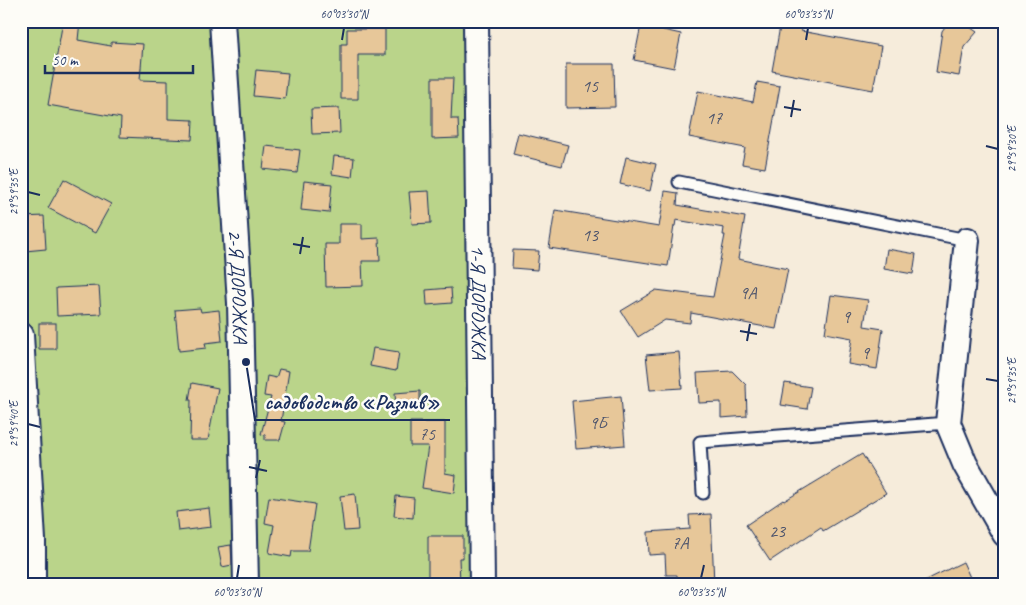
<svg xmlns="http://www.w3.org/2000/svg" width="1026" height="605" viewBox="0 0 1026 605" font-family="Caveat,sans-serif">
  <rect width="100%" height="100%" fill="#f6ecdb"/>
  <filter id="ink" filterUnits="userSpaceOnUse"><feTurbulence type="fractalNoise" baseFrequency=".02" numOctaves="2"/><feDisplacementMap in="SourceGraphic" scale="10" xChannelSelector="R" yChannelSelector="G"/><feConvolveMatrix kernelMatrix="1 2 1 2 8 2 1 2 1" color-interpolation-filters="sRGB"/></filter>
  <g filter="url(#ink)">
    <path fill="#bad48a" stroke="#6a8274" d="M 21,21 L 468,21 L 471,584 L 21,584 Z"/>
    <g fill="#e7c799" stroke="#1b2f5e">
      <path d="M 63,21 L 80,21 L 78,40 L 111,46 L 111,42 L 143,44 L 140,80 L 168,81 L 168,119 L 193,120 L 192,140 L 120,137 L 121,118 L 48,105 Z"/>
      <path d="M 781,21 L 803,21 L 801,31 L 881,46 L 873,90 L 772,71 Z"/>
      <path d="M 949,21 L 961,21 L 977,32 L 964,47 L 959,76 L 936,72 L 942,31 Z"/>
      <path d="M 641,25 L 681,34 L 674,68 L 634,60 Z"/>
      <path d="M 347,29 L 385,29 L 385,55 L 358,55 L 358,99 L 341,99 L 341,44 L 347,44 Z"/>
      <path d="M 566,64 L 614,64 L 615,107 L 566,108 Z"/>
      <path d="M 256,70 L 288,73 L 285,99 L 253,96 Z"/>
      <path d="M 432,78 L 453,78 L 451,119 L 458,119 L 459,138 L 432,139 Z"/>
      <path d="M 757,82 L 780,86 L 765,168 L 742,164 L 745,148 L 689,137 L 698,91 L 753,102 Z"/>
      <path d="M 339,108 L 340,133 L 312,134 L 311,109 Z"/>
      <path d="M 518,133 L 568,145 L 562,166 L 513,154 Z"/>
      <path d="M 266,146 L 300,150 L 297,173 L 263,169 Z"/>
      <path d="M 334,156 L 354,158 L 352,177 L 332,174 Z"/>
      <path d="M 626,157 L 656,164 L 650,191 L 620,184 Z"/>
      <path d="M 64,179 L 111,204 L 95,233 L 48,208 Z"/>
      <path d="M 304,181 L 332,184 L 329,213 L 301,210 Z"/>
      <path d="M 429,191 L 431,223 L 412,224 L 409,192 Z"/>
      <path d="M 665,191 L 678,193 L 677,205 L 745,217 L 738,259 L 788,269 L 776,329 L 691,313 L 690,323 L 665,320 L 638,337 L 621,311 L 656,290 L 713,297 L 725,235 L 723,235 L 724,228 L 676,220 L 675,226 L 674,226 L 668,266 L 549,248 L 555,210 L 659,227 Z"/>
      <path d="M 44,216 L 46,249 L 25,251 L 23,217 Z"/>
      <path d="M 339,224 L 362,224 L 362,239 L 379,238 L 380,261 L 362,261 L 363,286 L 326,287 L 325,244 L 339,244 Z"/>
      <path d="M 887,249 L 916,254 L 913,274 L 884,269 Z"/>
      <path d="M 513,250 L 539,251 L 537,270 L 512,268 Z"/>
      <path d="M 99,286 L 101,314 L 57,316 L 56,288 Z"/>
      <path d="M 451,288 L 452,303 L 427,305 L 426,290 Z"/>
      <path d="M 831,295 L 868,300 L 864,326 L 883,329 L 877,369 L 848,364 L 852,338 L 825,333 Z"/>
      <path d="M 200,308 L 201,312 L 219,310 L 222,341 L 205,343 L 206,348 L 179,351 L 175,310 Z"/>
      <rect x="39" y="323" width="17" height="26"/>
      <path d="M 373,348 L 399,352 L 396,371 L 370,366 Z"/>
      <path d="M 679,352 L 682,388 L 650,390 L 646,355 Z"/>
      <path d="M 279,369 L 289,371 L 281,421 L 285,422 L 280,440 L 265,440 L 265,435 L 261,434 L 271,397 L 264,396 L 267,376 L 276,378 Z"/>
      <path d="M 732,371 L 746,385 L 747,416 L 721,418 L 721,402 L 699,403 L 697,373 Z"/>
      <path d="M 192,383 L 218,388 L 208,440 L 190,440 L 191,400 L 189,400 Z"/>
      <path d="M 785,383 L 811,387 L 807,409 L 781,405 Z"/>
      <path d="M 420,391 L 420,406 L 396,408 L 395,393 Z"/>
      <path d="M 621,396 L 625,445 L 576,449 L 572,401 Z"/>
      <path d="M 410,422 L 445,422 L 445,473 L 456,475 L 454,493 L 422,488 L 428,446 L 410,446 Z"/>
      <path d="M 862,454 L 886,493 L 823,531 L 821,527 L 770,561 L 746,525 L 783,500 L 784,501 Z"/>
      <path d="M 355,494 L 358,530 L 344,531 L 340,496 Z"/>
      <path d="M 396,496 L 414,498 L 413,518 L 394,516 Z"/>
      <path d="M 269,497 L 315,504 L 308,551 L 292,551 L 291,557 L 269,553 L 274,525 L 265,523 Z"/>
      <path d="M 209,508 L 211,527 L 178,531 L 176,512 Z"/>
      <path d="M 711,514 L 714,584 L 677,584 L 677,575 L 666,575 L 665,554 L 649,555 L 648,532 L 690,529 L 689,515 Z"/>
      <path d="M 428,536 L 463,536 L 463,558 L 459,558 L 460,584 L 428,584 Z"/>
      <path d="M 231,545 L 232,565 L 222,567 L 218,547 Z"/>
      <path d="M 963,562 L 973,584 L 918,584 Z"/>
    </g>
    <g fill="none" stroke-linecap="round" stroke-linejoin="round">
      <g stroke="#1b2f5e" stroke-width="15">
        <g id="lane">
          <path d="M 679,182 L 967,240"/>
          <path d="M 703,493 L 700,442 L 948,423"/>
        </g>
      </g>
      <g stroke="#1b2f5e" stroke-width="28">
        <g id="street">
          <path id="s1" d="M 222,21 L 240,303 L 246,584"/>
          <path id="s2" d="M 476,21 L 482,584"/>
          <path d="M 967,240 L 948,423 L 965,464 L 1005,534"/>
          <path d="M 21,335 L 33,540 L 33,584"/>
        </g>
      </g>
      <use href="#lane" stroke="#fdfcf7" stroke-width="11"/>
      <use href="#street" stroke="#fdfcf7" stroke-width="24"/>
    </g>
  </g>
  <path fill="none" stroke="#1b2f5e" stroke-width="2" d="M 342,40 L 344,28M 806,40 L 808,28M 784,107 L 801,110M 791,117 L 794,100M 986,146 L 998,149M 28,192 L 40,195M 293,244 L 310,247M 300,254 L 303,237M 740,331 L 757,334M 747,341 L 750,324M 986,379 L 998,381M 28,424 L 40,427M 249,467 L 267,471M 256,478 L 260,460M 237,578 L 239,565M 701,578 L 704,565"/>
  <g text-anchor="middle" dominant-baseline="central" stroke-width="5" stroke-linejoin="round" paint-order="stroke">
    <g font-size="18" fill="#4e556d">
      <text x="590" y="86">15</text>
      <text x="714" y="118">17</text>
      <text x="590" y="235">13</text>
      <text x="748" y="293">9А</text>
      <text x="846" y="317">9</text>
      <text x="865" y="353">9</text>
      <text x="598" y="423">9Б</text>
      <text x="427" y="434">75</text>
      <text x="777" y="531">23</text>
      <text x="680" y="543">7А</text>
    </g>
    <g font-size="20" fill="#1b2f5e" stroke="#fdfcf7">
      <text stroke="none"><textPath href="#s1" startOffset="266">2-Я ДОРОЖКА</textPath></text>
      <text stroke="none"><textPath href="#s2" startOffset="281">1-Я ДОРОЖКА</textPath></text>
    </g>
  </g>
  <path fill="none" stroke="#1b2f5e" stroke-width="2" d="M246 362L255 420H450"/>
  <circle fill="#1b2f5e" stroke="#fdfcf7" stroke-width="2" cx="246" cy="362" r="5"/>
  <g font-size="21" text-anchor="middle" font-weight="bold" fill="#1b2f5e" stroke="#fdfcf7" stroke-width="5" stroke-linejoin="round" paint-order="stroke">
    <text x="352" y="409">садоводство «Разлив»</text>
  </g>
  <rect width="1026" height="605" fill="none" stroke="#fdfcf7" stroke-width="55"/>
  <path d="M45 65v8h148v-8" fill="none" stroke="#1b2f5e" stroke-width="2.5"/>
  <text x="52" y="65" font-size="15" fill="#1b2f5e" stroke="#fdfcf7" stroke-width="4" paint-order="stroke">50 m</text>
  <rect x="28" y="28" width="970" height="550" fill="none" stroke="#1b2f5e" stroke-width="2"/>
  <g font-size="12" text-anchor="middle" fill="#1b2f5e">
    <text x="344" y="18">60°03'30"N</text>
    <text x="808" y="18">60°03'35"N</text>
    <text transform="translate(1012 149) rotate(-90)" y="4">29°59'30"E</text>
    <text transform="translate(14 192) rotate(-90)" y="4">29°59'35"E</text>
    <text transform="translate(1012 381) rotate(-90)" y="4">29°59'35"E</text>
    <text transform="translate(14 424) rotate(-90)" y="4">29°59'40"E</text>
    <text x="237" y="596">60°03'30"N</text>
    <text x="701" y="596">60°03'35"N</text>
  </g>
</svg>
